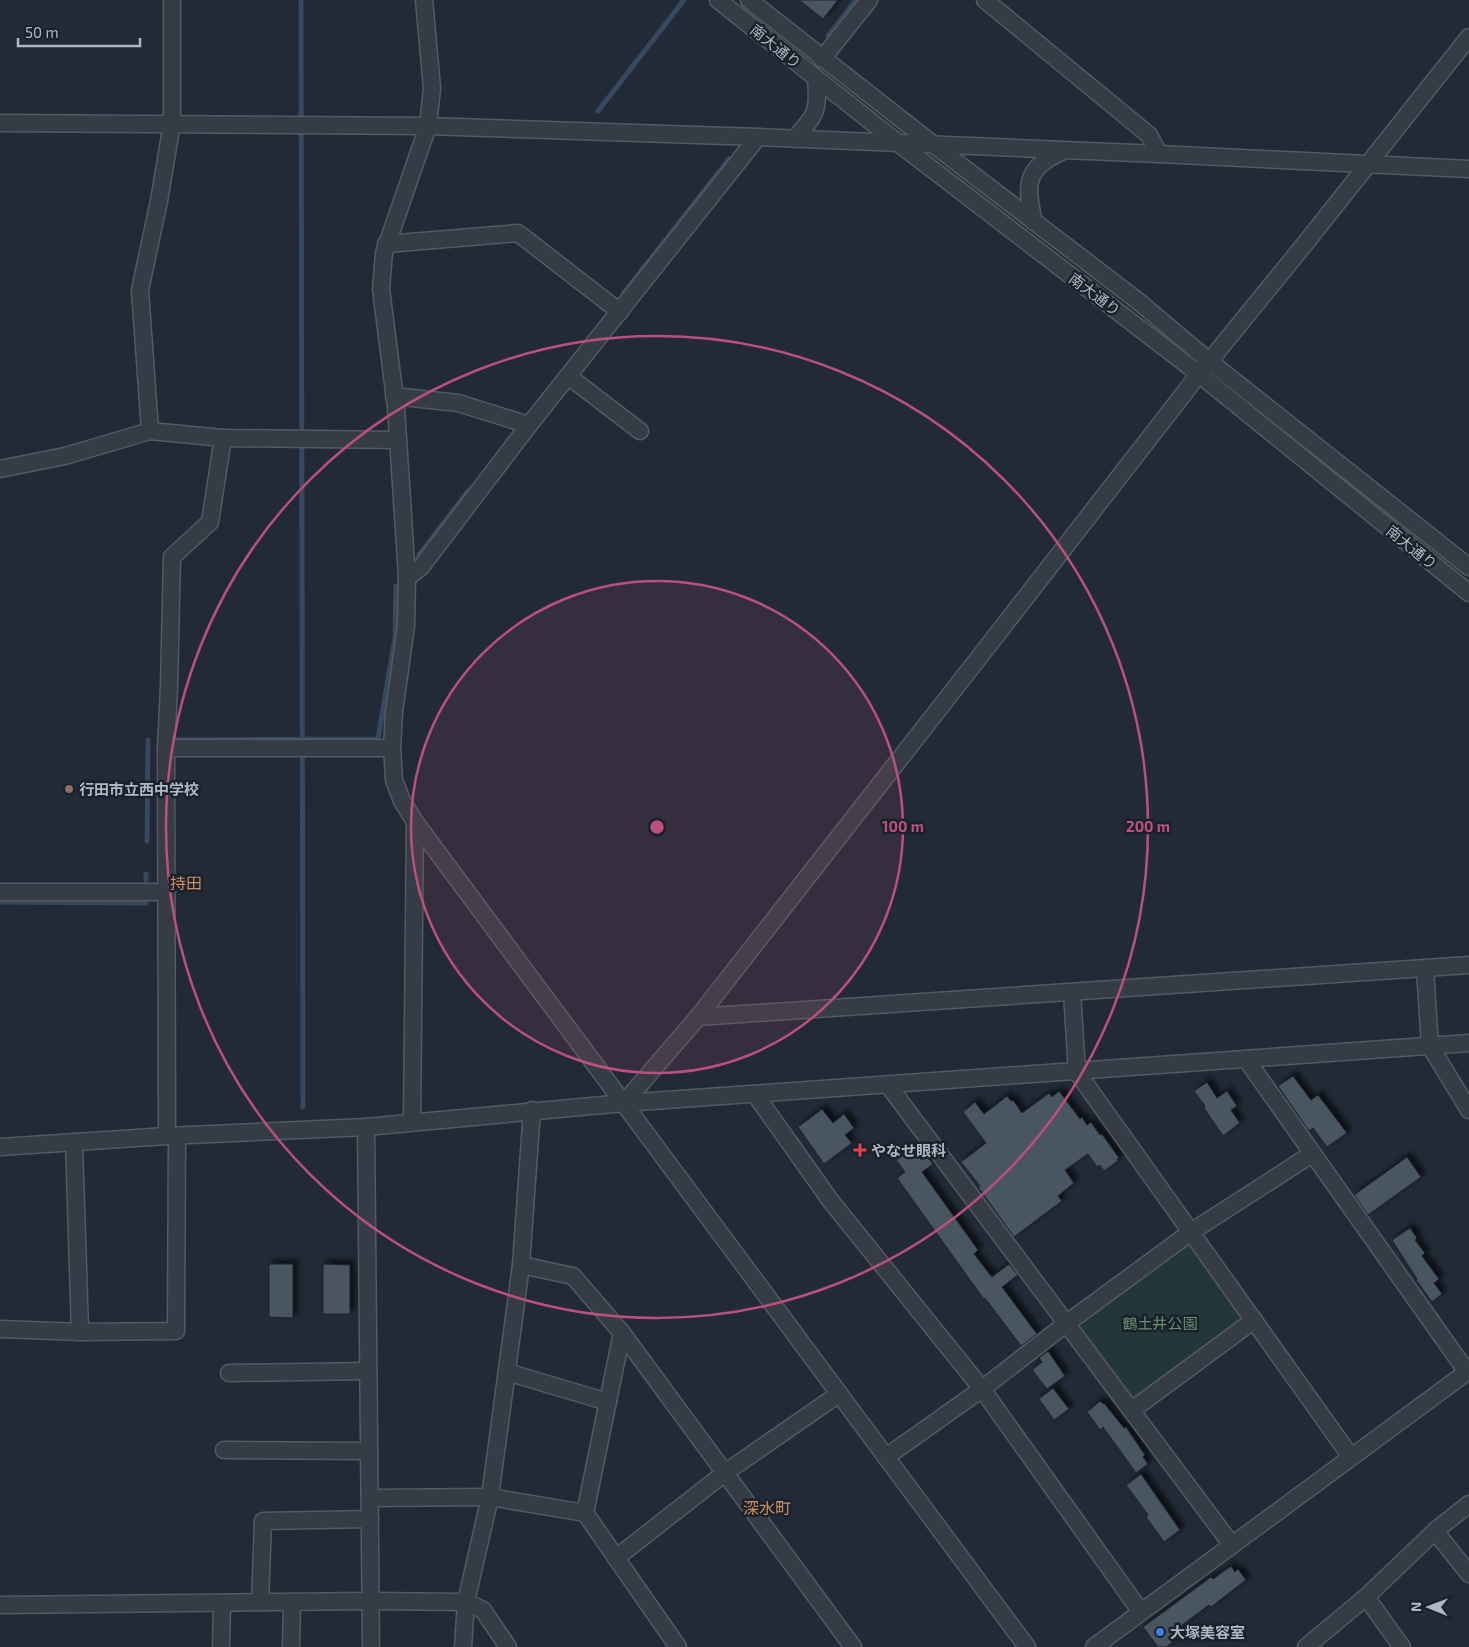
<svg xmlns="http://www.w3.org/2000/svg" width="1469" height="1647" viewBox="0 0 1469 1647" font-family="'Exo 2','Noto Sans JP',sans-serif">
  <defs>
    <filter id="shadow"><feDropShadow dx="4.5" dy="-4.5" stdDeviation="2.5" flood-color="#0009"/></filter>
  </defs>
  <rect width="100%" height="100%" fill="#212a36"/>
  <path fill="#243738" d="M 1187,1242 L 1244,1320 L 1133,1403 L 1076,1325 Z"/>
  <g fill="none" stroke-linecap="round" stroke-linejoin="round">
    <g stroke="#38485e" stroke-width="5">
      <path d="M 301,0 L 303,1107"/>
      <path d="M 828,36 L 856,0"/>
      <path d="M 598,111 L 684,0"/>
      <path d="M 623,294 L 729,159"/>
      <path d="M 419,555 L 469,490"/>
      <path d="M 177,740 L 378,739 L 395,638 L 396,586"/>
      <path d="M 147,841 L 148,740"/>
      <path d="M 146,880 L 146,874"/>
      <path d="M 0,902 L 146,903"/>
    </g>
  </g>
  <g fill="#4a5461" stroke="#1c232d" filter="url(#shadow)">
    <path d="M 799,0 L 838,0 L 823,19 Z"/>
    <path d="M 1293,1076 L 1311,1100 L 1318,1095 L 1347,1133 L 1327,1147 L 1313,1128 L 1309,1131 L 1278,1086 Z"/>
    <path d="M 1207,1082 L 1217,1098 L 1227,1091 L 1237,1106 L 1231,1110 L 1240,1123 L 1223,1136 L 1204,1108 L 1205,1106 L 1194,1091 Z"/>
    <path d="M 1059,1091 L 1080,1119 L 1082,1117 L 1087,1125 L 1091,1122 L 1100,1135 L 1102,1134 L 1119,1158 L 1117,1159 L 1118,1161 L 1104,1171 L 1100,1165 L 1097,1167 L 1088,1154 L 1065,1170 L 1074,1183 L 1058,1196 L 1062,1201 L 1014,1237 L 978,1187 L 980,1186 L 961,1162 L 986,1143 L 963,1112 L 975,1102 L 984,1114 L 1007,1096 L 1011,1101 L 1013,1100 L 1022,1113 L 1049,1093 L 1052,1097 Z"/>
    <path d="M 822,1109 L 833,1123 L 844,1114 L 854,1128 L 845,1135 L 852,1143 L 824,1164 L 798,1127 Z"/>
    <path d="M 919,1144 L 933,1164 L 922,1172 L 978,1250 L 974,1254 L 992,1277 L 1009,1264 L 1018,1275 L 1002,1287 L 1037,1334 L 1021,1346 L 985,1298 L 984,1299 L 970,1280 L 897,1178 L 905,1172 L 896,1160 Z"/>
    <path d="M 1407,1157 L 1421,1177 L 1368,1215 L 1354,1195 Z"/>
    <path d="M 1410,1228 L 1417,1238 L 1415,1240 L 1425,1253 L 1422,1256 L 1439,1279 L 1434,1283 L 1442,1294 L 1432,1302 L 1416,1280 L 1417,1279 L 1392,1240 Z"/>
    <path d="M 269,1264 L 293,1264 L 293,1318 L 269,1317 Z"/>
    <path d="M 323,1264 L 350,1265 L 350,1314 L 323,1314 Z"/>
    <path d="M 1048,1351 L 1065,1376 L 1047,1389 L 1032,1370 L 1042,1362 L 1039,1358 Z"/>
    <path d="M 1053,1388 L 1069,1409 L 1054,1420 L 1039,1399 Z"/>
    <path d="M 1100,1401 L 1103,1404 L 1104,1403 L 1124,1428 L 1126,1427 L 1145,1455 L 1143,1457 L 1148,1464 L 1136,1473 L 1103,1427 L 1100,1430 L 1087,1412 Z"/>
    <path d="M 1141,1474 L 1180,1530 L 1164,1542 L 1146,1517 L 1148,1515 L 1126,1485 Z"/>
    <path d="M 1231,1566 L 1235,1572 L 1238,1569 L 1246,1580 L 1211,1607 L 1209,1605 L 1173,1632 L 1178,1638 L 1166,1647 L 1158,1647 L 1143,1627 L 1211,1577 L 1213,1579 Z"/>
  </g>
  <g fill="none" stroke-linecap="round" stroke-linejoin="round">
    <g stroke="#525a64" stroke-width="19">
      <g id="minor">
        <path d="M 424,0 L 432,88 L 428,126 L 384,253 L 381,289 L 396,407 L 407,578 L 406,626 L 394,712 L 392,748 L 394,780 L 402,801 L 415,822 L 1027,1647"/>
        <path d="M 718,0 L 898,143 L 1199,374 L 1469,593"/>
        <path d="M 749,0 L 934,145 L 1138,301 L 1209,361 L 1469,567"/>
        <path d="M 985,0 L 1149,135 L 1159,154"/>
        <path d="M 822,59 L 869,0"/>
        <path d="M 0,123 L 428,126 L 758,137 L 1159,154 L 1469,169"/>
        <path d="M 794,139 C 816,115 819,112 816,78"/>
        <path d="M 1034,222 C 1025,184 1025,168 1063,151"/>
        <path d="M 386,244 L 518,233 L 620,312"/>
        <path d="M 568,376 L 640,431"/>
        <path d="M 394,396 L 458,403 L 529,425"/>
        <path d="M 223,438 L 398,440"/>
        <path d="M 0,469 L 65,456 L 150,431"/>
        <path d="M 407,578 L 421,567 L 529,425 L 758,137"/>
        <path d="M 166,748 L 392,748"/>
        <path d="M 0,892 L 167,892"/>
        <path d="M 1425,969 L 1430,1046 L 1469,1110"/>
        <path d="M 1072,992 L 1077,1072 L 1351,1457"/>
        <path d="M 698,1017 L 1469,965"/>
        <path d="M 888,1085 L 1232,1545"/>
        <path d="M 755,1094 L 830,1200 L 982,1389 L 1141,1612"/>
        <path d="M 624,1103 L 698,1017 L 981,655 L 1199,374 L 1304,245 L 1469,37"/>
        <path d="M 412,1122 L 415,822"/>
        <path d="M 366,1127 L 371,1647"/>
        <path d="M 167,1136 L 166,748 L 169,687 L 172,557 L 210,522 L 223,438 L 150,431 L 140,290 L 159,201 L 172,123 L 172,0"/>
        <path d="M 74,1142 L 80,1332"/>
        <path d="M 0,1147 L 167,1136 L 366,1127 L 624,1103 L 1469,1043"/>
        <path d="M 521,1265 L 573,1276 L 622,1333 L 853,1647"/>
        <path d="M 0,1329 L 80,1332 L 176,1331 L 177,1136"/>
        <path d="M 507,1372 L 608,1402"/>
        <path d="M 229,1373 L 368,1371"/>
        <path d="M 1132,1410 L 1254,1320"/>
        <path d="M 224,1450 L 369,1451"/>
        <path d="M 886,1457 L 982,1389 L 1067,1323 L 1191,1232 L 1312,1154"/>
        <path d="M 370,1498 L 490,1497 L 585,1513 L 678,1647"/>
        <path d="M 585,1513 L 622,1333"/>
        <path d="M 1435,1531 L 1469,1574"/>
        <path d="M 616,1558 L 726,1472 L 839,1394"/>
        <path d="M 1366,1597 L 1402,1647"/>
        <path d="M 260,1602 L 263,1521 L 370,1519"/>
        <path d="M 0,1605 L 370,1601 L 466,1602 L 483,1610 L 508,1647"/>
        <path d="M 221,1647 L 222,1603"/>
        <path d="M 291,1647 L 292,1602"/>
        <path d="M 463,1647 L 466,1602 L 490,1497 L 521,1265 L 532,1110"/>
        <path d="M 1094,1647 L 1467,1372 L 1246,1059"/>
        <path d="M 1306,1647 L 1366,1597 L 1435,1531 L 1469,1504"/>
      </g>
    </g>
    <use href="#minor" stroke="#353c46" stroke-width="16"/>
  </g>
  <circle cx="657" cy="827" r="246" fill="#bb507f" fill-opacity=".12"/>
  <g fill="none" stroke="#bb507f" stroke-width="2.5">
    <circle cx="657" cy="827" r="246"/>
    <circle cx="657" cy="827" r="491"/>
  </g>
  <circle fill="#8d6e63" stroke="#1a212b" stroke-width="2" cx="69" cy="789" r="5"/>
  <path fill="#e0444e" stroke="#1a212b" stroke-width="2" d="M857.5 1142.5h5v5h5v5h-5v5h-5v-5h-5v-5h5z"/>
  <circle fill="#3f7fe0" stroke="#1a212b" stroke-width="2" cx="1160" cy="1632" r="5"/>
  <g text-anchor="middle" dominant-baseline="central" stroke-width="5" stroke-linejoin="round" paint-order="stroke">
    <g font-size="15" fill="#afb7c3" stroke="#1a212b">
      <text transform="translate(776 46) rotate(39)">南大通り</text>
      <text transform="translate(1095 294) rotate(37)">南大通り</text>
      <text transform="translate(1412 547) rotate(39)">南大通り</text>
    </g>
    <g font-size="15" font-weight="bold" fill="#afb7c3" stroke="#1a212b" text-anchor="start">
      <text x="79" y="789">行田市立西中学校</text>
      <text x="871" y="1150">やなせ眼科</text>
      <text x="1170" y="1632">大塚美容室</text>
    </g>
    <g font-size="15" fill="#689272" stroke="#1a212b">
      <text x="1160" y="1323">鶴土井公園</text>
    </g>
    <g font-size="16" fill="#cc8f61" stroke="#1a212b">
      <text x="186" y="882">持田</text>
      <text x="767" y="1507">深水町</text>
    </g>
  </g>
  <circle cx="657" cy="827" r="8" fill="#bb507f" stroke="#1a212b" stroke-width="2.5"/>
  <g font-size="15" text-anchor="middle" font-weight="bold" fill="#bb507f" stroke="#1a212b" stroke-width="5" stroke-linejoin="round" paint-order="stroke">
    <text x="903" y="832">100 m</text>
    <text x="1148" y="832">200 m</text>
  </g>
  <g transform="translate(1429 1607) rotate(271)" stroke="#1a212b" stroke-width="4" paint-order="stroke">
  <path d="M0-4L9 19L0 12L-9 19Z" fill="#afb7c3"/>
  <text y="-8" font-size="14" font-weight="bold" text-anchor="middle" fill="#afb7c3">N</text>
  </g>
  <path d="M18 38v8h122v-8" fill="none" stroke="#afb7c3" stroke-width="2.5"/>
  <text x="25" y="38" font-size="15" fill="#afb7c3" stroke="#1a212b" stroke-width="4" paint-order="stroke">50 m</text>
</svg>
